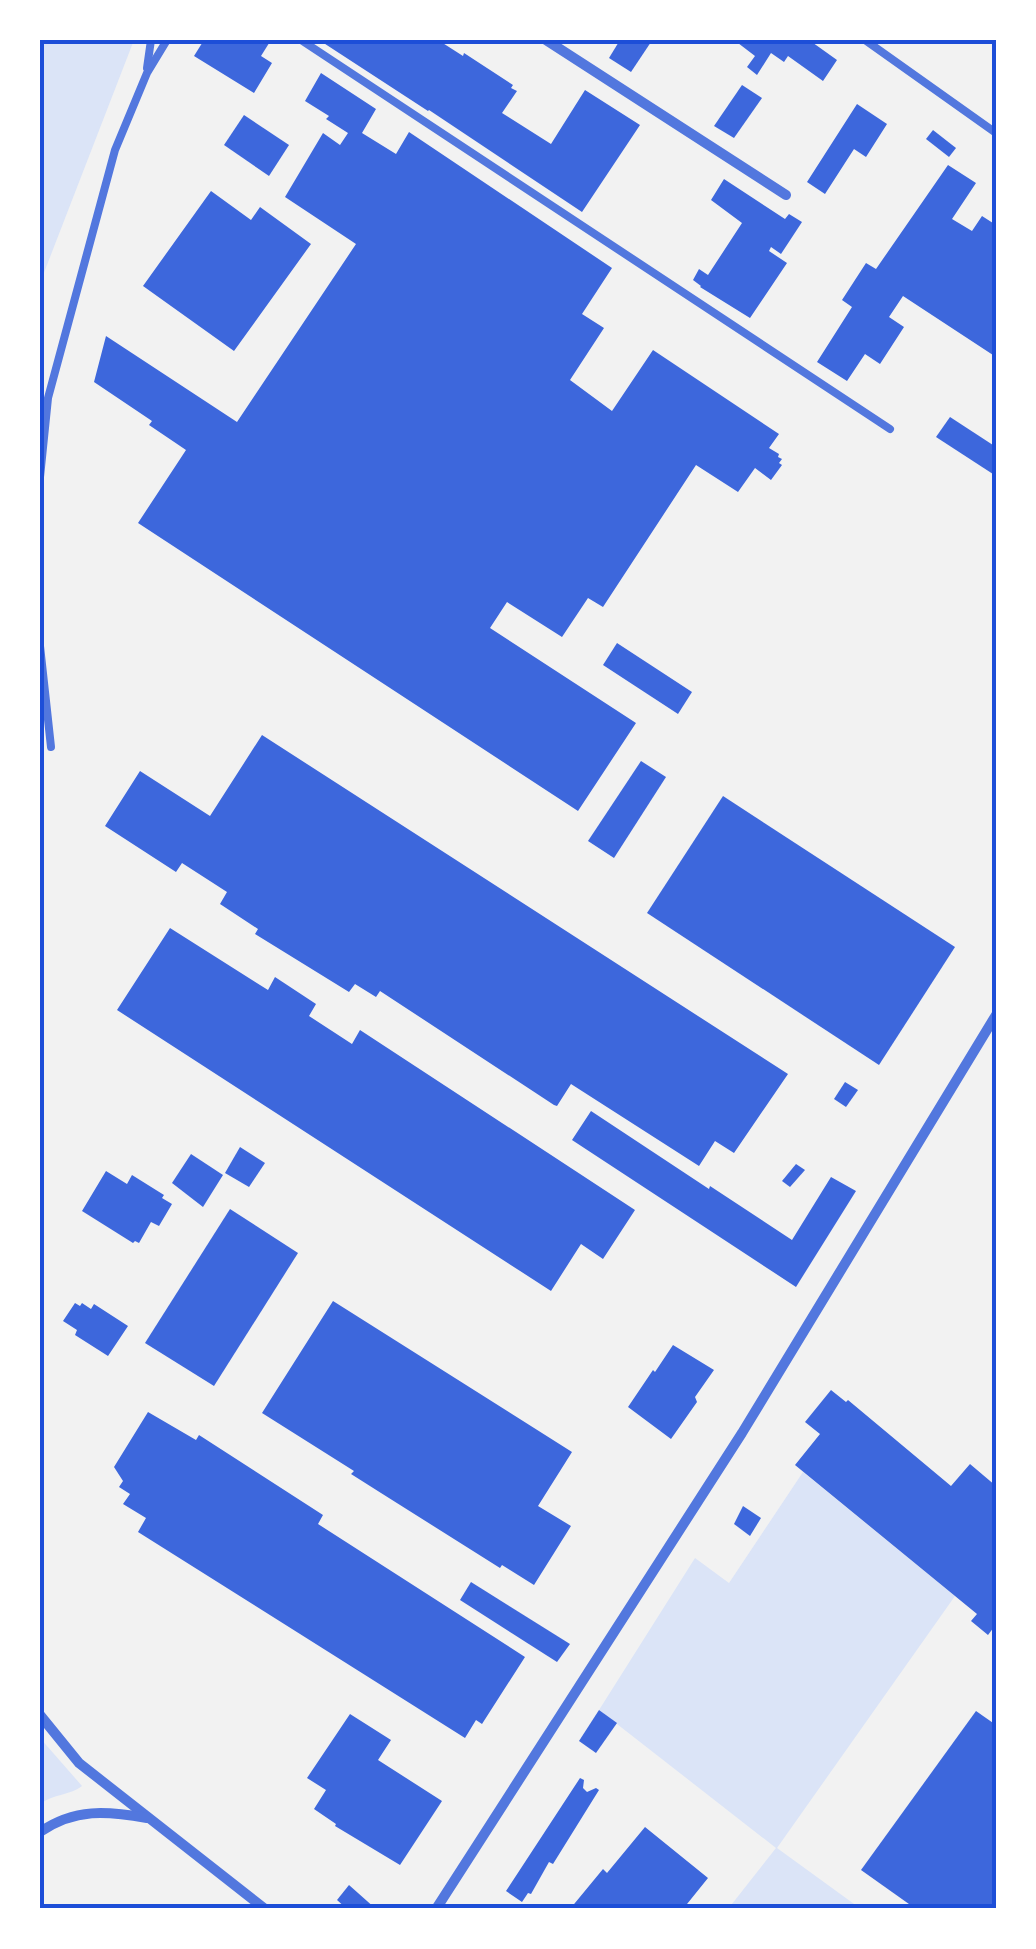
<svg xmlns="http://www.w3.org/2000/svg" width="1036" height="1949" viewBox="0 0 1036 1949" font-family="Poppins,sans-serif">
  <rect width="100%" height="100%" fill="#f2f2f2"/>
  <g fill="#dbe4f7">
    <path d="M 40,40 L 134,40 L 40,283 Z"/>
    <path d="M 803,1472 L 955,1596 L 777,1848 L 861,1909 L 728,1909 L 776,1848 L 599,1710 L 695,1558 L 729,1583 Z"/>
    <path d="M 40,1738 L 82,1786 C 71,1795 53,1794 40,1804 Z"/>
  </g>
  <g fill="#3d67dc">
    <path d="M 204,40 L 271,40 L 261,56 L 272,63 L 254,93 L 194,56 Z"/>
    <path d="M 319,40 L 438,40 L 463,56 L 464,53 L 513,85 L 511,88 L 517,91 L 502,113 L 551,144 L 585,90 L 640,125 L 582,212 L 429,110 L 428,111 Z"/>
    <path d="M 620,40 L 647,40 L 651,42 L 631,72 L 609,58 Z"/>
    <path d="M 740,40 L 809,40 L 837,60 L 823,81 L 788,56 L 784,62 L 771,53 L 757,75 L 747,67 L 755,56 L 738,43 Z"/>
    <path d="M 321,73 L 376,109 L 362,133 L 396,154 L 409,132 L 612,268 L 582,314 L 604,328 L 570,380 L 612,411 L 653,350 L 779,434 L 769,448 L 779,454 L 778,457 L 782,459 L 779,463 L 782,465 L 771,480 L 755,468 L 738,492 L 696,465 L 603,607 L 588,598 L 562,637 L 507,602 L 490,628 L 636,723 L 578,811 L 138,523 L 186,450 L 149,425 L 152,421 L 94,382 L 106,336 L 237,422 L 356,244 L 285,197 L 323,133 L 340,145 L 348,133 L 326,119 L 329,116 L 305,101 Z"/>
    <path d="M 742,85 L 762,98 L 734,138 L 714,126 Z"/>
    <path d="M 857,104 L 887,124 L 866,157 L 854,149 L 825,194 L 807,182 Z"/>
    <path d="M 244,115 L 289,145 L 269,176 L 224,145 Z"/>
    <path d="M 933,130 L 956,148 L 949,157 L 926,139 Z"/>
    <path d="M 948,165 L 976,183 L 952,219 L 972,231 L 982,216 L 996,225 L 996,357 L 903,296 L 889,317 L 904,327 L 880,364 L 865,354 L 847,381 L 817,362 L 852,307 L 842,300 L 866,263 L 876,269 Z"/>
    <path d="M 724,179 L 785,219 L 789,214 L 802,222 L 781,254 L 771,247 L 769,251 L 787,263 L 750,318 L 700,287 L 701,286 L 693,280 L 699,269 L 708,275 L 742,223 L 711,200 Z"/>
    <path d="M 211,191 L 251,220 L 260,207 L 311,244 L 234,351 L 143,286 Z"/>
    <path d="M 950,417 L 996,447 L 996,476 L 936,437 Z"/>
    <path d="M 617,643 L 692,692 L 678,714 L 603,665 Z"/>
    <path d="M 262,735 L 788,1074 L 734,1153 L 715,1141 L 699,1166 L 571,1084 L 557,1106 L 554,1105 L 380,991 L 376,997 L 355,984 L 349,992 L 255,934 L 258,929 L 220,904 L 227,892 L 182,863 L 176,872 L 105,826 L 140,771 L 210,816 Z"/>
    <path d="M 641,761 L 666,777 L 614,858 L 588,841 Z"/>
    <path d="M 723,796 L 955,947 L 879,1065 L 647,913 Z"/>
    <path d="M 170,928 L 268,990 L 275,977 L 316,1004 L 309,1016 L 352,1044 L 360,1030 L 635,1210 L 603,1259 L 581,1244 L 551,1291 L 117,1010 Z"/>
    <path d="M 845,1082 L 858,1090 L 846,1107 L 834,1099 Z"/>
    <path d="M 591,1111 L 709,1189 L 710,1186 L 792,1240 L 831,1177 L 856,1191 L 796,1287 L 572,1140 Z"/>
    <path d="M 240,1147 L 265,1163 L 249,1187 L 225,1173 Z"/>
    <path d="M 191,1154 L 223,1175 L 203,1207 L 172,1183 Z"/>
    <path d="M 796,1164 L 805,1170 L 790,1187 L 782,1181 Z"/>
    <path d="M 106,1171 L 127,1184 L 132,1175 L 164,1195 L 162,1198 L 172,1204 L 159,1226 L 151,1222 L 139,1243 L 135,1241 L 133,1243 L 82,1211 Z"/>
    <path d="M 230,1209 L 298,1253 L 214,1386 L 145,1343 Z"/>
    <path d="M 333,1301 L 572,1452 L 538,1506 L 571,1526 L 534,1585 L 502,1565 L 500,1568 L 381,1493 L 351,1474 L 354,1471 L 262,1413 Z"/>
    <path d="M 75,1303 L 80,1306 L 82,1303 L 91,1309 L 94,1304 L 128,1326 L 108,1356 L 75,1335 L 77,1330 L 63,1321 Z"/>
    <path d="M 673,1345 L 714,1370 L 695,1397 L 697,1402 L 671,1439 L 628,1407 L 653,1370 L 655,1372 Z"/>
    <path d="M 831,1390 L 846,1402 L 848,1400 L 951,1486 L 970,1464 L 996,1486 L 996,1629 L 994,1627 L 988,1635 L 971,1621 L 977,1614 L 795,1465 L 820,1434 L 805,1422 Z"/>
    <path d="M 148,1412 L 196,1440 L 199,1435 L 323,1515 L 318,1524 L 525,1657 L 482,1724 L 476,1720 L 465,1738 L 138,1532 L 146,1518 L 123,1504 L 130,1494 L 119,1487 L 123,1481 L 114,1467 Z"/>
    <path d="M 743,1506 L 761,1518 L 750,1536 L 734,1524 Z"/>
    <path d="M 471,1582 L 570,1644 L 557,1662 L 460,1600 Z"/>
    <path d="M 599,1710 L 617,1723 L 596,1753 L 579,1741 Z"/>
    <path d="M 976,1711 L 996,1725 L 996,1909 L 916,1909 L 861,1870 Z"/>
    <path d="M 350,1714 L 391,1740 L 378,1760 L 442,1801 L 400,1865 L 335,1826 L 336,1824 L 314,1809 L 326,1790 L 307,1778 Z"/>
    <path d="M 580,1778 L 584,1780 L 583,1788 L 587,1792 L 596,1788 L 599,1790 L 553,1864 L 549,1862 L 531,1894 L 528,1893 L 522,1902 L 506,1891 Z"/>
    <path d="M 645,1827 L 708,1878 L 683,1909 L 570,1909 L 603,1869 L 607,1873 Z"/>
    <path d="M 349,1885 L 376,1909 L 347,1909 L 337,1900 Z"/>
  </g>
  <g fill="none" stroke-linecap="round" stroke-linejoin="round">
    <g stroke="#5277de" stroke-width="8">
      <path d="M 301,40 L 890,429"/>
      <path d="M 865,40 L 996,133"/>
      <path d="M 147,68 L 151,40"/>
      <path d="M 40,477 L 48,398 L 115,150 L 147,73 L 167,40"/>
      <path d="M 40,646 L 51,747"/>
    </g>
    <g stroke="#5277de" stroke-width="10">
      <path d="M 546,40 L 786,195"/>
      <path d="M 40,1715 L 79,1763 L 265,1909"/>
      <path d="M 40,1832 C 75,1808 107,1811 147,1818"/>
      <path d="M 436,1909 L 742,1433 L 996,1015"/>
    </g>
  </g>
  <rect width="1036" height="1949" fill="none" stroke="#ffffff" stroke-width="85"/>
  <rect x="42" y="42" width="952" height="1864" fill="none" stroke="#1d4ed8" stroke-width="4"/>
</svg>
